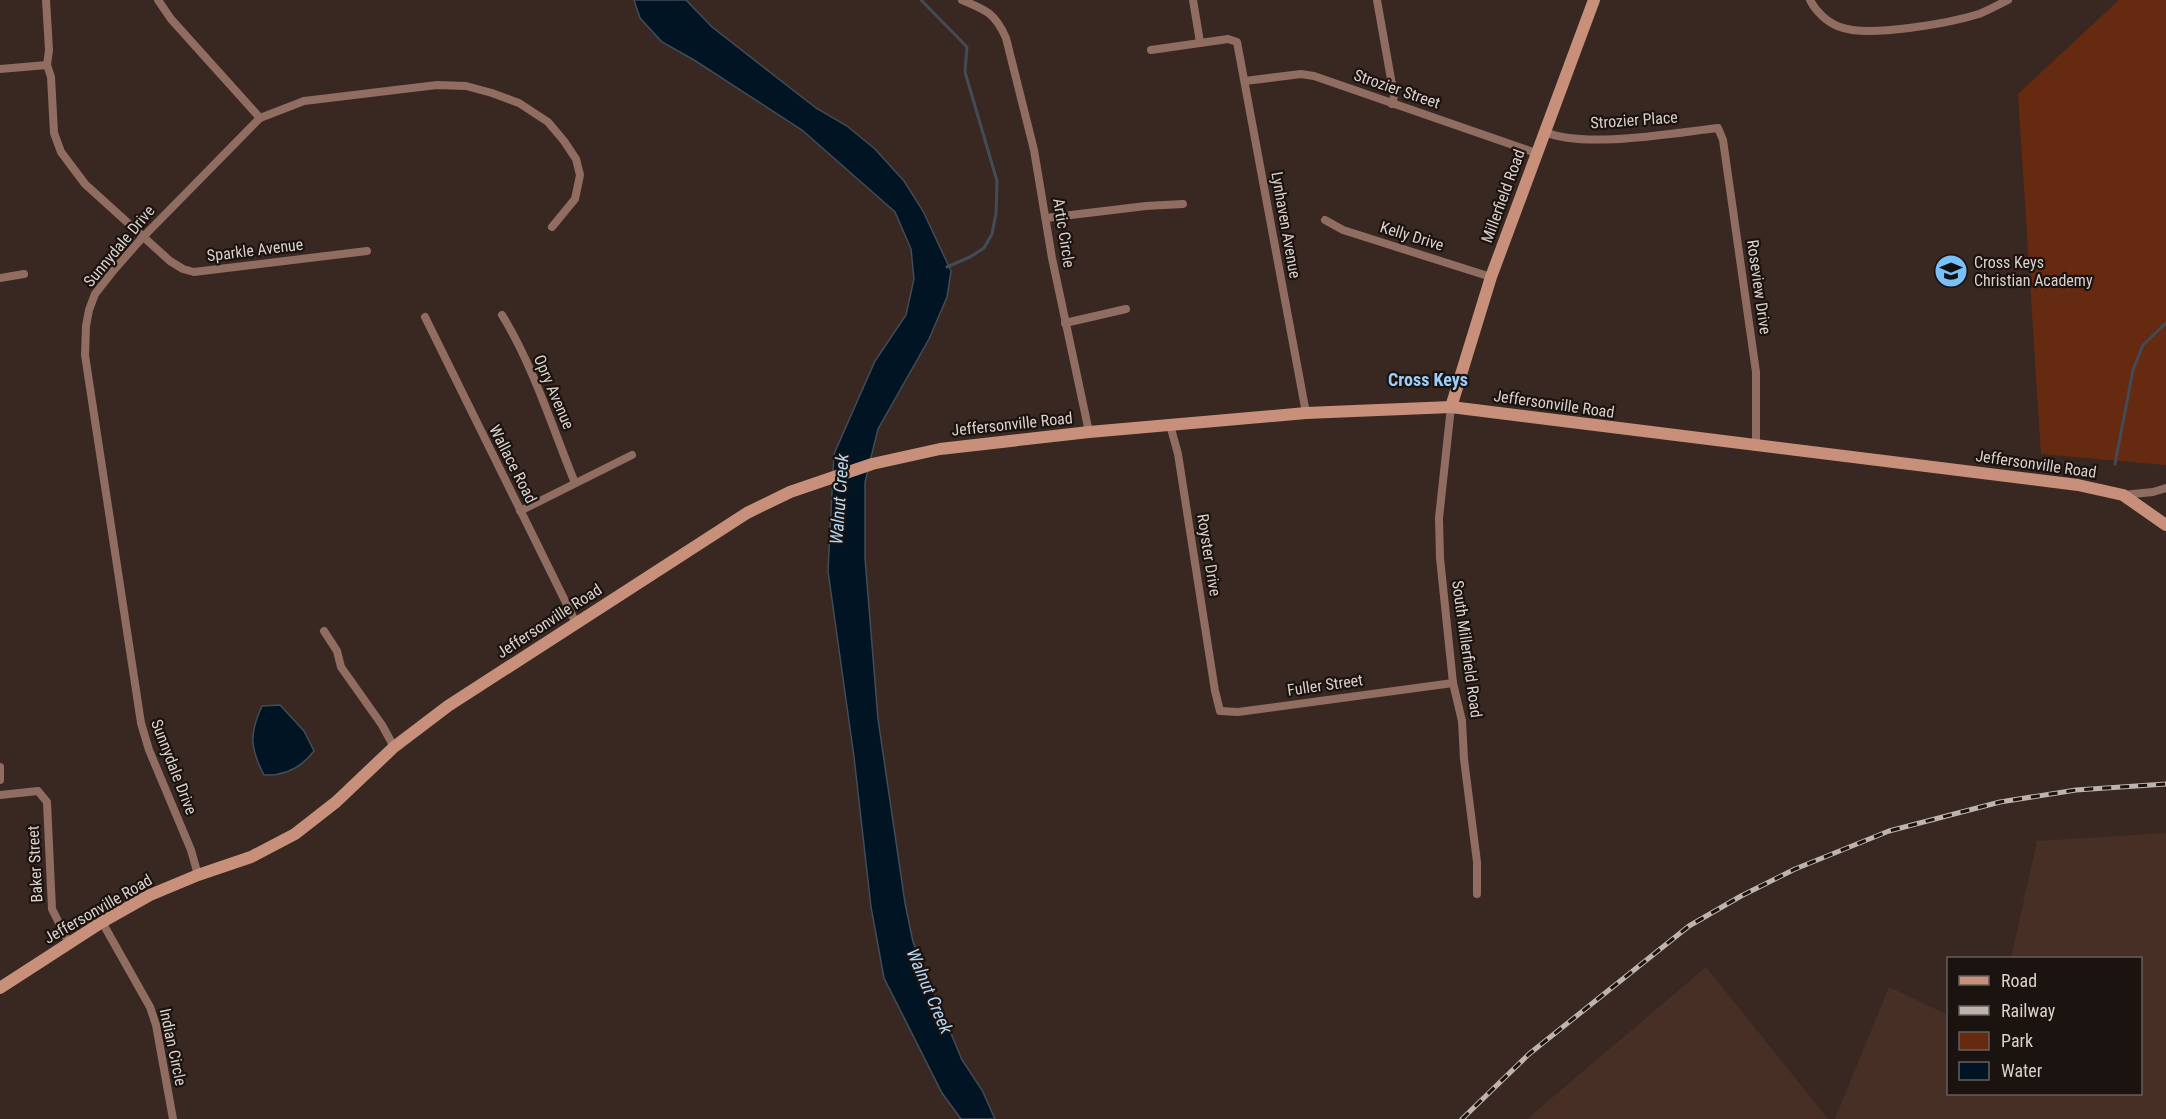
<svg xmlns="http://www.w3.org/2000/svg" width="2166" height="1119" viewBox="0 0 2166 1119" font-family="'Roboto Condensed',sans-serif">
  <rect width="100%" height="100%" fill="#392821"/>
  <g fill="#472f25">
    <path d="M 2166,833 L 2166,1119 L 1835,1119 L 1889,987 L 1948,1015 L 1948,1094 L 2140,1094 L 2140,958 L 2011,958 L 2037,841 Z"/>
    <path d="M 1706,967 L 1828,1119 L 1527,1119 Z"/>
  </g>
  <path fill="#662a11" d="M 2119,0 L 2166,0 L 2166,465 L 2041,454 L 2018,94 Z"/>
  <g fill="#011424" stroke="#424c56" stroke-width="1.5">
    <path d="M 634,0 L 686,0 L 712,27 L 816,108 L 847,126 L 875,149 L 904,181 L 923,211 L 951,271 L 947,297 L 929,339 L 878,429 L 865,482 L 865,558 L 878,719 L 905,903 L 913,942 L 962,1060 L 982,1090 L 995,1119 L 961,1119 L 942,1093 L 884,978 L 871,907 L 854,757 L 828,571 L 834,454 L 875,361 L 906,315 L 914,279 L 911,249 L 895,212 L 802,130 L 694,60 L 662,42 L 640,18 Z"/>
    <path d="M 280,705 L 304,731 L 314,751 C 301,768 285,776 264,775 C 250,748 249,734 262,706 Z"/>
  </g>
  <g fill="none" stroke-linecap="round" stroke-linejoin="round">
    <g stroke="#424c56" stroke-width="3">
      <path d="M 921,0 L 967,47 L 965,72 L 997,181 L 996,213 L 992,234 L 984,248 L 970,257 L 947,267"/>
      <path d="M 2115,464 L 2133,370 L 2143,345 L 2166,323"/>
    </g>
    <g stroke="#906d60" stroke-width="8">
      <path d="M 46,0 L 49,50 L 47,65 L 51,77 L 54,133 L 61,152 L 85,184 L 170,261 L 183,269 L 194,272 L 367,251"/>
      <path d="M 158,0 L 171,19 L 260,118"/>
      <path d="M 962,0 C 986,10 995,13 1006,38 L 1034,150 L 1052,258 L 1089,432"/>
      <path d="M 1193,0 L 1200,42"/>
      <path d="M 1377,0 L 1394,96 L 1392,104"/>
      <path d="M 1810,0 C 1816,12 1828,23 1840,27 C 1868,38 1950,23 1979,14 C 1989,10 1998,5 2008,0"/>
      <path d="M 1151,50 L 1228,39 L 1237,42 L 1306,413"/>
      <path d="M 0,69 L 47,65"/>
      <path d="M 1245,81 L 1301,74 L 1314,76 L 1536,153"/>
      <path d="M 1545,132 C 1585,149 1673,133 1718,128 L 1723,140 L 1756,372 L 1756,444"/>
      <path d="M 1046,218 L 1146,206 L 1183,204"/>
      <path d="M 1325,220 L 1343,230 L 1491,277"/>
      <path d="M 0,278 L 24,274"/>
      <path d="M 502,315 C 532,363 553,429 575,483"/>
      <path d="M 425,317 L 576,623"/>
      <path d="M 1065,323 L 1126,309"/>
      <path d="M 1451,407 L 1439,518 L 1440,558 L 1453,683 L 1462,721 L 1464,759 L 1477,862 L 1477,894"/>
      <path d="M 1170,425 L 1178,454 L 1215,691 L 1220,711 L 1238,712 L 1453,683"/>
      <path d="M 2123,495 L 2153,492 L 2166,488"/>
      <path d="M 520,511 L 632,455"/>
      <path d="M 324,631 L 337,651 L 341,667 L 382,725 L 394,747"/>
      <path d="M 0,767 L 0,780"/>
      <path d="M 0,795 L 38,791 L 47,802 L 52,909 L 69,943"/>
      <path d="M 198,875 L 191,850 L 149,750 L 141,723 L 85,355 L 86,326 L 89,310 L 95,294 L 113,271 L 142,238 L 260,118 L 304,101 L 437,85 L 466,86 L 492,93 L 519,103 L 548,122 L 564,141 L 576,159 L 580,175 L 575,199 L 552,227"/>
      <path d="M 102,922 L 150,1007 L 156,1025 L 173,1119"/>
    </g>
    <g stroke="#c8907b" stroke-width="12">
      <path d="M 1451,407 L 1491,277 L 1594,0"/>
      <path d="M 0,988 L 102,922 L 150,895 L 198,875 L 251,857 L 295,834 L 336,802 L 394,747 L 448,706 L 747,513 L 790,492 L 872,464 L 940,449 L 1089,432 L 1306,413 L 1451,407 L 2078,485 L 2123,495 L 2166,525"/>
    </g>
    <g stroke="#bfb3ae" stroke-width="5">
      <path id="rail" d="M 1462,1119 L 1529,1054 L 1689,926 L 1741,896 L 1795,869 L 1889,831 L 2000,802 L 2076,790 L 2166,784"/>
    </g>
    <use href="#rail" stroke="#1b1310" stroke-width="3" stroke-dasharray="9" stroke-linecap="butt"/>
  </g>
  <defs>
    <g id="school-disc" transform="scale(1.725)"><circle r="9.5" fill="#79bff8" stroke="#1b1310"/><path d="M0-5L7-2L0 1L-7-2ZM-4 1L0 2.5L4 1V4Q0 6-4 4Z" fill="#111"/></g>
  </defs>
  <g fill-rule="evenodd">
    <use href="#school-disc" x="1951" y="271"/>
  </g>
  <g text-anchor="middle" dominant-baseline="central" stroke-width="4.5" stroke-linejoin="round" paint-order="stroke">
    <g font-size="16" fill="#dbd0cb" stroke="#1b1310">
      <text transform="translate(1397 89) rotate(19)">Strozier Street</text>
      <text transform="translate(1634 120) rotate(-4)">Strozier Place</text>
      <text transform="translate(1503 196) rotate(-70)">Millerfield Road</text>
      <text transform="translate(1286 225) rotate(80)">Lynhaven Avenue</text>
      <text transform="translate(1064 233) rotate(81)">Artic Circle</text>
      <text transform="translate(1412 236) rotate(17)">Kelly Drive</text>
      <text transform="translate(119 246) rotate(-50)">Sunnydale Drive</text>
      <text transform="translate(255 250) rotate(-7)">Sparkle Avenue</text>
      <text transform="translate(1759 287) rotate(82)">Roseview Drive</text>
      <text transform="translate(554 392) rotate(67)">Opry Avenue</text>
      <text transform="translate(1554 404) rotate(8)">Jeffersonville Road</text>
      <text transform="translate(1012 424) rotate(-6)">Jeffersonville Road</text>
      <text transform="translate(513 464) rotate(63)">Wallace Road</text>
      <text transform="translate(2036 464) rotate(8)">Jeffersonville Road</text>
      <text transform="translate(1209 555) rotate(81)">Royster Drive</text>
      <text transform="translate(549 621) rotate(-33)">Jeffersonville Road</text>
      <text transform="translate(1467 649) rotate(82)">South Millerfield Road</text>
      <text transform="translate(1325 685) rotate(-8)">Fuller Street</text>
      <text transform="translate(174 767) rotate(69)">Sunnydale Drive</text>
      <text transform="translate(35 864) rotate(-93)">Baker Street</text>
      <text transform="translate(98 909) rotate(-30)">Jeffersonville Road</text>
      <text transform="translate(173 1047) rotate(78)">Indian Circle</text>
    </g>
    <g font-size="16" fill="#dbd0cb" stroke="#1b1310" text-anchor="start">
      <text x="1974" y="262">Cross Keys<tspan x="1974" dy="18">Christian Academy</tspan></text>
    </g>
    <g font-size="18" font-weight="bold" fill="#9ccef9" stroke="#1b1310">
      <text x="1428" y="379">Cross Keys</text>
    </g>
    <g font-size="18" font-style="italic" fill="#b4d7f5" stroke="#1b1310">
      <text transform="translate(839 499) rotate(-86)">Walnut Creek</text>
      <text transform="translate(930 991) rotate(67)">Walnut Creek</text>
    </g>
  </g>
  <rect x="1947" y="957" width="195" height="138" fill="#1b1310" stroke="#685f5b" stroke-width="1.5"/>
  <rect x="1959" y="976" width="30" height="9" fill="#c8907b" stroke="#685f5b" stroke-width="1.5"/>
  <text x="2001" y="987" font-size="18" fill="#dbd0cb">Road</text>
  <rect x="1959" y="1006" width="30" height="9" fill="#bfb3ae" stroke="#685f5b" stroke-width="1.5"/>
  <text x="2001" y="1017" font-size="18" fill="#dbd0cb">Railway</text>
  <rect x="1959" y="1032" width="30" height="18" fill="#662a11" stroke="#685f5b" stroke-width="1.5"/>
  <text x="2001" y="1047" font-size="18" fill="#dbd0cb">Park</text>
  <rect x="1959" y="1062" width="30" height="18" fill="#011424" stroke="#685f5b" stroke-width="1.5"/>
  <text x="2001" y="1077" font-size="18" fill="#dbd0cb">Water</text>
</svg>
